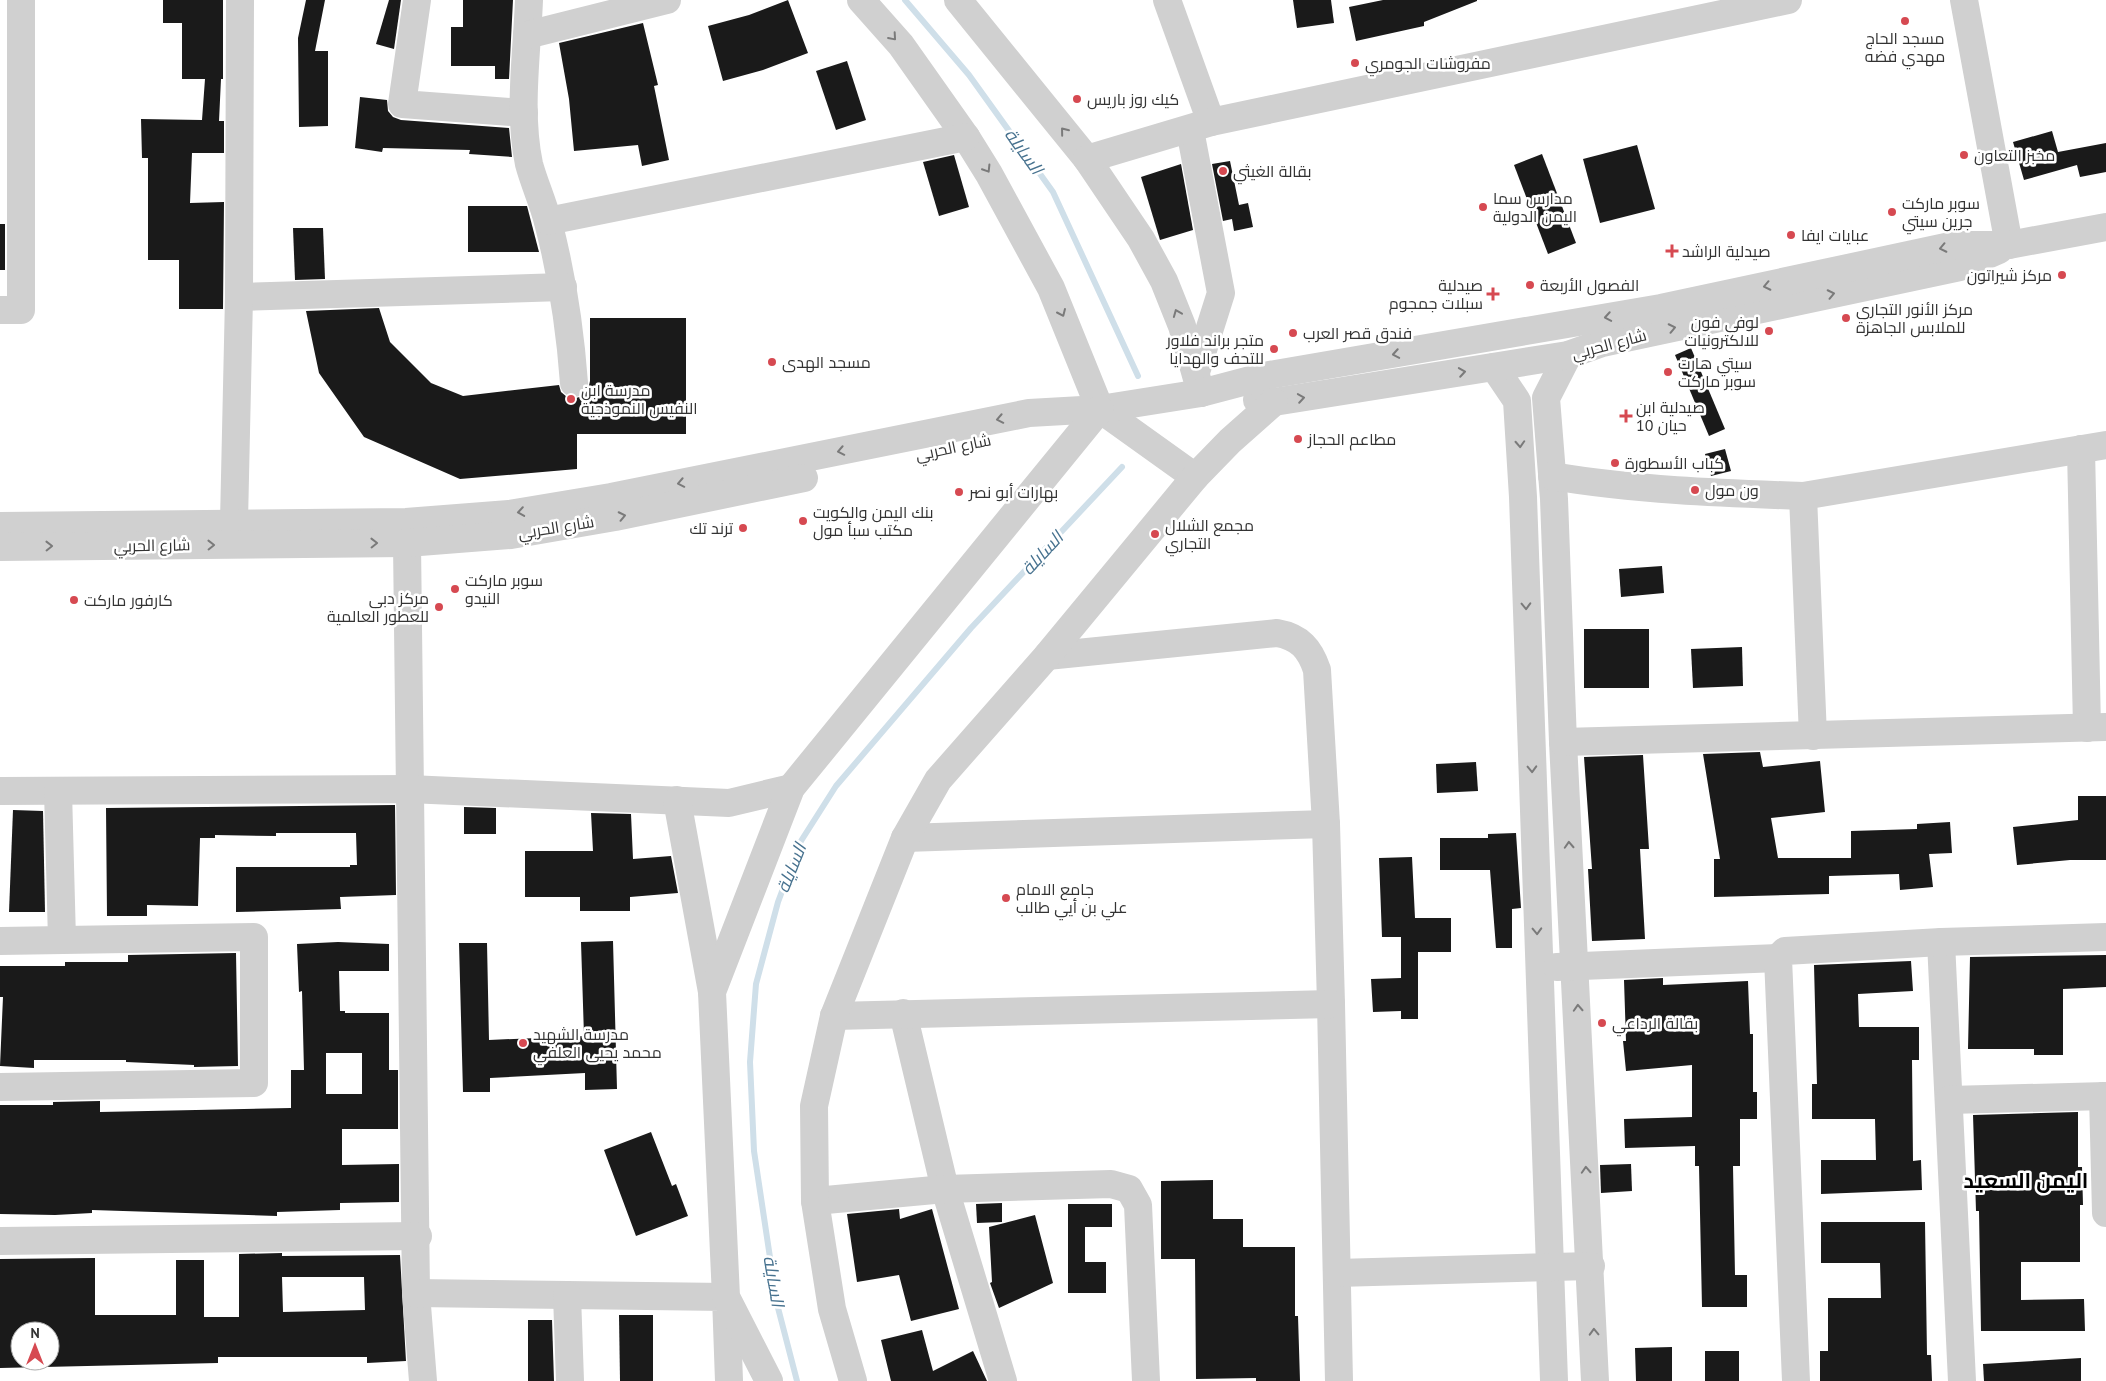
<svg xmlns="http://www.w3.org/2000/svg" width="2106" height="1381" viewBox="0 0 2106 1381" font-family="'PT Sans',Cairo,sans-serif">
  <rect width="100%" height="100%" fill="#fff"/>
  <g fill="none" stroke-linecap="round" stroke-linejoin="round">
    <g stroke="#cfdfe9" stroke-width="6">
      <path d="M 905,0 L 969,75 L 1053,192 L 1138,376"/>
      <path d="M 797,1381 L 777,1304 L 754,1151 L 750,1062 L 756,984 L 778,902 L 801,841 L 836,786 L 971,628 L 1122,467"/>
    </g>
  </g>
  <g fill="#1a1a1a" fill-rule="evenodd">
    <path d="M 163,0 L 223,0 L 223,79 L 221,79 L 219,121 L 224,121 L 224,153 L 192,153 L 190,203 L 224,202 L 223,309 L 179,309 L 179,260 L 148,260 L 148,158 L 142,158 L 141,119 L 202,120 L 205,79 L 182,79 L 182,23 L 163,23 Z"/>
    <path d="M 306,0 L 325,0 L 315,51 L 328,51 L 328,126 L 299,127 L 298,38 Z"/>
    <path d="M 389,0 L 401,0 L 394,49 L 376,44 Z"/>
    <path d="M 463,0 L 513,0 L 509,79 L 495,79 L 495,66 L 451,66 L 451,27 L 463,27 Z"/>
    <path d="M 788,0 L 808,53 L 763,70 L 723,81 L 708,26 L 749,15 Z"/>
    <path d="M 1293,0 L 1331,0 L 1334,23 L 1297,28 Z"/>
    <path d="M 1383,0 L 1477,0 L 1477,1 L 1424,22 L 1424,26 L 1356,41 L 1349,7 Z"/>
    <path d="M 643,23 L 658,85 L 654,86 L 669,160 L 642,166 L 638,145 L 574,151 L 569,99 L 559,43 Z"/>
    <path d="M 847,61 L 866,120 L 836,130 L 816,71 Z"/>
    <path d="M 360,97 L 387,100 L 388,111 L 393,117 L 401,120 L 509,128 L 512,157 L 469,154 L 470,150 L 383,148 L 382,152 L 355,148 Z"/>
    <path d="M 2052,131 L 2058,152 L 2106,143 L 2106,172 L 2080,177 L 2077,165 L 2024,180 L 2013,142 Z"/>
    <path d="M 1637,145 L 1655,209 L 1600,223 L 1583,159 Z"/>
    <path d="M 1542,154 L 1576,243 L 1548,254 L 1514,165 Z"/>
    <path d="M 954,155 L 969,207 L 939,216 L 923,162 Z"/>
    <path d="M 1230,161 L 1239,205 L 1248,203 L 1253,227 L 1234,231 L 1232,219 L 1223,221 L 1212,164 Z"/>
    <path d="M 1181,164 L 1193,230 L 1160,240 L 1141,177 Z"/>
    <path d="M 468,206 L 527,206 L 539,252 L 468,252 Z"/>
    <rect x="0" y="224" width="5" height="46"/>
    <path d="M 293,228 L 323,228 L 325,279 L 295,280 Z"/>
    <path d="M 379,308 L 390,342 L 431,383 L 463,396 L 559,385 L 561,392 L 567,397 L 576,398 L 583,396 L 588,390 L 590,381 L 590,318 L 686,318 L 686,434 L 577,434 L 577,469 L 460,479 L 364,437 L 319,373 L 306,311 Z"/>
    <path d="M 1691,348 L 1725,429 L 1709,436 L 1675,355 Z"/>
    <path d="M 1725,449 L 1731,471 L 1711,476 L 1705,454 Z"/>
    <path d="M 1662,566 L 1664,593 L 1621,597 L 1619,569 Z"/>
    <rect x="1584" y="629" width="65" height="59"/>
    <path d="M 1742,647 L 1743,686 L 1693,688 L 1691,649 Z"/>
    <path d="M 1760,752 L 1763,767 L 1820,761 L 1825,812 L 1771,818 L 1778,858 L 1851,858 L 1851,831 L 1917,829 L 1917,824 L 1950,822 L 1952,853 L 1929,854 L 1933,887 L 1900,890 L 1899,874 L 1829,876 L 1829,894 L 1714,897 L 1714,859 L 1720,859 L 1703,754 Z"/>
    <path d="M 1643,755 L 1649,849 L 1640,849 L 1645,939 L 1592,941 L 1588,869 L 1592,869 L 1584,757 Z"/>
    <path d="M 1476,762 L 1478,791 L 1437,793 L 1436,764 Z"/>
    <path d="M 2078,796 L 2106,796 L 2106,860 L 2070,860 L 2017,865 L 2013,827 L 2078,820 Z"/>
    <path d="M 395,805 L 396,895 L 340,897 L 341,909 L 236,912 L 236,867 L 350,867 L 350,865 L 357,865 L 356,833 L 276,833 L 276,836 L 215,835 L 215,838 L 200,838 L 198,906 L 147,905 L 147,916 L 107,916 L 106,808 Z"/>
    <path d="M 464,807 L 496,808 L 496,834 L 464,834 Z"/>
    <path d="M 13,810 L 43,811 L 45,912 L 9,912 Z"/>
    <path d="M 591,813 L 631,814 L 633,859 L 671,856 L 678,893 L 630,897 L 630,911 L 580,911 L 580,897 L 525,897 L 525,851 L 593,851 Z"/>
    <path d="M 1516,833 L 1521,908 L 1512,909 L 1512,948 L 1496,948 L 1490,870 L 1440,870 L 1440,838 L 1488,838 L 1488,834 Z"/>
    <path d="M 1412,857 L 1415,918 L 1451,918 L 1451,952 L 1418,952 L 1418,1019 L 1401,1019 L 1401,1011 L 1373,1012 L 1371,979 L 1401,978 L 1401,937 L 1382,937 L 1379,858 Z"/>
    <path d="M 613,941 L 617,1089 L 585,1090 L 585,1073 L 490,1078 L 490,1092 L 463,1092 L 459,943 L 487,943 L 489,1040 L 584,1036 L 581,942 Z"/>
    <path d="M 338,942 L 389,944 L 389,971 L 339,971 L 340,1011 L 345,1011 L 345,1013 L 389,1013 L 389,1070 L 398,1070 L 398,1129 L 342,1129 L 342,1165 L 399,1164 L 399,1202 L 340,1203 L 340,1210 L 277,1212 L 277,1216 L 92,1210 L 92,1213 L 55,1215 L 0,1214 L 0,1105 L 53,1105 L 53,1102 L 100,1101 L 100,1112 L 291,1108 L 291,1070 L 304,1070 L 302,991 L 299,992 L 297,944 ZM 326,1053 L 362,1053 L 362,1094 L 326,1094 Z"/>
    <path d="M 236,953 L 238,1066 L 194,1067 L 194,1065 L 126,1062 L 126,1060 L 34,1060 L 34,1068 L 0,1066 L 3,997 L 0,997 L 0,966 L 65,966 L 65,962 L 128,962 L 128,955 Z"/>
    <path d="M 2106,955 L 2106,987 L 2063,989 L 2063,1055 L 2034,1055 L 2034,1049 L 1968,1049 L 1970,957 Z"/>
    <path d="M 1911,961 L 1913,991 L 1858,994 L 1859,1027 L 1919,1027 L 1919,1060 L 1912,1060 L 1913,1161 L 1921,1160 L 1922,1190 L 1821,1194 L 1821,1160 L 1876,1160 L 1875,1119 L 1812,1119 L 1812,1084 L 1817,1084 L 1814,965 Z"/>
    <path d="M 1663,978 L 1663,985 L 1748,981 L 1750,1034 L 1753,1034 L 1753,1092 L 1757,1092 L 1757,1119 L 1740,1119 L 1740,1166 L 1733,1166 L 1735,1275 L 1747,1275 L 1747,1307 L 1702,1307 L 1699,1166 L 1695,1166 L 1695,1146 L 1625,1148 L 1624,1119 L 1692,1117 L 1692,1065 L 1626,1071 L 1623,1041 L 1626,1041 L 1624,980 Z"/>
    <path d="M 2078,1112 L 2078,1167 L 2082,1167 L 2083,1205 L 2080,1205 L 2080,1262 L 2021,1262 L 2021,1300 L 2084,1299 L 2085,1331 L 1981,1331 L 1979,1211 L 1976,1211 L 1973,1115 Z"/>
    <path d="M 651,1132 L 672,1186 L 676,1184 L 688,1216 L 636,1236 L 604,1150 Z"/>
    <path d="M 1631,1164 L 1632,1191 L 1601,1193 L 1600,1165 Z"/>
    <path d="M 1213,1180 L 1213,1219 L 1243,1219 L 1243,1247 L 1295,1247 L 1295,1316 L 1298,1316 L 1300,1381 L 1256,1381 L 1256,1378 L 1196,1379 L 1195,1259 L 1161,1259 L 1161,1181 Z"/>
    <path d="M 1002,1203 L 1002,1222 L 977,1223 L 976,1204 Z"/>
    <path d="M 1068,1204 L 1112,1204 L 1112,1227 L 1085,1227 L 1085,1262 L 1106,1262 L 1106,1293 L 1068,1293 Z"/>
    <path d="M 899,1209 L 900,1219 L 932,1209 L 959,1309 L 911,1321 L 899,1275 L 857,1282 L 847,1214 Z"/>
    <path d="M 1035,1215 L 1053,1283 L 999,1308 L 990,1283 L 992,1282 L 989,1227 Z"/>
    <path d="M 1821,1222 L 1925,1222 L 1927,1355 L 1931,1355 L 1932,1381 L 1820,1381 L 1820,1351 L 1828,1351 L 1828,1298 L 1881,1298 L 1880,1263 L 1821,1263 Z"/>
    <path d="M 282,1253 L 282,1256 L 400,1255 L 406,1361 L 367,1363 L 367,1357 L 218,1357 L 218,1363 L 0,1368 L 0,1259 L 95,1258 L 95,1315 L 176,1315 L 176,1260 L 204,1260 L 204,1317 L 239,1317 L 239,1254 ZM 282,1277 L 364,1277 L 365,1310 L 283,1312 ZM 20,1331 L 50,1331 L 50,1361 L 20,1361 Z"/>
    <path d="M 619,1315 L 653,1315 L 653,1381 L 620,1381 Z"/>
    <path d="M 528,1320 L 552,1320 L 554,1381 L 528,1381 Z"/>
    <path d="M 922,1330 L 933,1371 L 973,1351 L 987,1381 L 891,1381 L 881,1340 Z"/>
    <path d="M 1672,1347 L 1672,1381 L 1636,1381 L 1635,1348 Z"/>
    <rect x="1705" y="1351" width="34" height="30"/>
    <path d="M 2081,1358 L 2081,1381 L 1984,1381 L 1983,1364 Z"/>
  </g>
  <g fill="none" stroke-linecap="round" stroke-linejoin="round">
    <g stroke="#d0d0d0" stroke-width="28">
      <path d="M 417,0 L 402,104 L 524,113"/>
      <path d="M 529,0 C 527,53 518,112 529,164 C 534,183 543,202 548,222 C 562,275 570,328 574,383"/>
      <path d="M 861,0 L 901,45 L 966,137 L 989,174 L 1051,288 L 1100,409 L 1195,477"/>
      <path d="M 958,0 L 1087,159 L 1141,239 L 1164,281 L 1182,326 L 1201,393"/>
      <path d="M 1167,0 L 1211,122"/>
      <path d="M 1964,0 L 2009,245"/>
      <path d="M 527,35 L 667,0"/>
      <path d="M 1190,130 L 1221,293 L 1196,372"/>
      <path d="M 1087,159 L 1211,122 L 1788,0"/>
      <path d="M 548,221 L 966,137"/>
      <path d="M 239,297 L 563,287"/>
      <path d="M 0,310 L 21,310 L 21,0"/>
      <path d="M 1568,355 L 1546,398 L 1554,499 L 1563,742 L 1595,1381"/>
      <path d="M 1494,367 L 1517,401 L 1523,497 L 1554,1381"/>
      <path d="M 1257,400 L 1274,402 L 1568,355 L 1602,343 L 1960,267 L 1999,250"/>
      <path d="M 2081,449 L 2087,728"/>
      <path d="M 1552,476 C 1635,490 1718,493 1803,496"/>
      <path d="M 234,522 L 239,297 L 240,0"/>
      <path d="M 0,526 L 406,522 L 509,514 L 611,497 L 1029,413 L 1100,409 L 1201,393 L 1269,375 L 1661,308 L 1955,245 L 2009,245 L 2106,227"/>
      <path d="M 407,543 L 416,1293 L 423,1381"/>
      <path d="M 0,547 L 407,543 L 511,535 L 615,517 L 804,478"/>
      <path d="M 1047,656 L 1277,633 C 1300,637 1310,649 1317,670 L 1326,824 L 1331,1004 L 1339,1381"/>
      <path d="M 1813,736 L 1803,496 L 2106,445"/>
      <path d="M 1563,742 L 2106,727"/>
      <path d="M 0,791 L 409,789 L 729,803 L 791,788"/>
      <path d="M 58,791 L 62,940"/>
      <path d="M 677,800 L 712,992"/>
      <path d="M 905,838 L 1326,824"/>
      <path d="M 0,941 L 254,937 L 254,1083 L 0,1087"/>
      <path d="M 1941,942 L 1962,1381"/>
      <path d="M 1557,967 L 1778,958"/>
      <path d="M 903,1013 L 945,1189 L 1003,1381"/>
      <path d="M 834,1016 L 1331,1004"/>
      <path d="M 2103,1096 L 2106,1213"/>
      <path d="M 1949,1100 L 2106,1096"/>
      <path d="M 815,1201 L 945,1189 L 1111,1184 L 1129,1189 L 1138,1205 L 1146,1381"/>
      <path d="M 0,1241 L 418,1236"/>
      <path d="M 1337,1273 L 1591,1266"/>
      <path d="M 416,1293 L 726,1297 L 729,1381"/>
      <path d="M 567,1295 L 570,1381"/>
      <path d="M 769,1381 L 726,1297 L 712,992 L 791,788 L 1100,409"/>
      <path d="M 853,1381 L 832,1309 L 815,1201 L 814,1106 L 834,1016 L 905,838 L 938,780 L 1047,656 L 1195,477 L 1230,441 L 1274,402"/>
      <path d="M 1796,1381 L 1778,958 L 1785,951 L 1941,942 L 2106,937"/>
    </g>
  </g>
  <defs><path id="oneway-chevron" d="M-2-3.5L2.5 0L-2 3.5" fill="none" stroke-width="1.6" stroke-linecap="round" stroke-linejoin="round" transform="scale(1.25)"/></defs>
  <g stroke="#7a7a7a">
    <use href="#oneway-chevron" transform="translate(893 37) rotate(49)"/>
    <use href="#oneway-chevron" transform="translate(1064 131) rotate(-129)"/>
    <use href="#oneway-chevron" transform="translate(987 169) rotate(58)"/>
    <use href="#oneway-chevron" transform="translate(1943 248) rotate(168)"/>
    <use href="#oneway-chevron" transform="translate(1767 286) rotate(168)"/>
    <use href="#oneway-chevron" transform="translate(1831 294) rotate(-12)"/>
    <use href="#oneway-chevron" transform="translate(1062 313) rotate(66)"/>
    <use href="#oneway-chevron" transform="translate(1177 313) rotate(-112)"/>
    <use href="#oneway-chevron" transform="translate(1608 317) rotate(170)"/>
    <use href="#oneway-chevron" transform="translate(1672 328) rotate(-12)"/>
    <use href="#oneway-chevron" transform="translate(1396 354) rotate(170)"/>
    <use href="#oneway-chevron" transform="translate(1462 372) rotate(-9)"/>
    <use href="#oneway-chevron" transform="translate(1301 398) rotate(-9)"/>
    <use href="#oneway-chevron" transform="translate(1000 419) rotate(169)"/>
    <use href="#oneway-chevron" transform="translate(1520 444) rotate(87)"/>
    <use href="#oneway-chevron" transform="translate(841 451) rotate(169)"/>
    <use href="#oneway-chevron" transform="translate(681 483) rotate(169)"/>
    <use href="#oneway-chevron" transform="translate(521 512) rotate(171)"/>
    <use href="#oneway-chevron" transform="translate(622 516) rotate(-12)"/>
    <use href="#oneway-chevron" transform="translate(374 543) rotate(-1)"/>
    <use href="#oneway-chevron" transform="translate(211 545) rotate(-1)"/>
    <use href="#oneway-chevron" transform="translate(49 546) rotate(-1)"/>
    <use href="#oneway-chevron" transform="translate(1526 606) rotate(88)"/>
    <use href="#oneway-chevron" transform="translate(1532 769) rotate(88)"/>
    <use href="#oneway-chevron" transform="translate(1569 845) rotate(-93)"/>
    <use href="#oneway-chevron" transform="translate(1537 931) rotate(88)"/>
    <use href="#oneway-chevron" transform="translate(1578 1008) rotate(-93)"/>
    <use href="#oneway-chevron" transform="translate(1586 1170) rotate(-93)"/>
    <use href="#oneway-chevron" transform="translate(1594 1332) rotate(-92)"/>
  </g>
  <g fill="#d64951" stroke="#fff" stroke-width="2">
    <circle cx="1905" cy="21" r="5"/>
    <circle cx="1355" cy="63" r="5"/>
    <circle cx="1077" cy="99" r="5"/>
    <circle cx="1964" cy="155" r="5"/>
    <circle cx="1223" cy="171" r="5"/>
    <circle cx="1483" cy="207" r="5"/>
    <circle cx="1892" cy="212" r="5"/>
    <circle cx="1791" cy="235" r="5"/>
    <path d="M1669.5 243.5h5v5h5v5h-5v5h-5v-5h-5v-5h5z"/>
    <circle cx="2062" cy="275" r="5"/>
    <circle cx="1530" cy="285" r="5"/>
    <path d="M1490.5 286.5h5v5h5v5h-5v5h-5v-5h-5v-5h5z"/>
    <circle cx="1846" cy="318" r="5"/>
    <circle cx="1769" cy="331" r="5"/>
    <circle cx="1293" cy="333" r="5"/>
    <circle cx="1274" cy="349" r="5"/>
    <circle cx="772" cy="362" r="5"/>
    <circle cx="1668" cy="372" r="5"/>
    <circle cx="571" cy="399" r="5"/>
    <path d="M1623.5 408.5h5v5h5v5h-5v5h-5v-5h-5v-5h5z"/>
    <circle cx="1298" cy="439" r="5"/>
    <circle cx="1615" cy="463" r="5"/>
    <circle cx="1695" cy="490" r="5"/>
    <circle cx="959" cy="492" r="5"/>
    <circle cx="803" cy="521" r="5"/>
    <circle cx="743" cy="528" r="5"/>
    <circle cx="1155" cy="534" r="5"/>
    <circle cx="455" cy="589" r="5"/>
    <circle cx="74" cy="600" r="5"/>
    <circle cx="439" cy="607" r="5"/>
    <circle cx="1006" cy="898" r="5"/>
    <circle cx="1602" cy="1023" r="5"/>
    <circle cx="523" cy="1043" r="5"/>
  </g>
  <g text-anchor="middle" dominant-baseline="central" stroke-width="5" stroke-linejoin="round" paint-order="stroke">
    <g font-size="16" fill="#333" stroke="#fff" text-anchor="start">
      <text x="1905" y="38" text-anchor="middle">مسجد الحاج<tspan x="1905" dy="18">مهدي فضه</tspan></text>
      <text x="1365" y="63">مفروشات الجومري</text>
      <text x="1087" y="99">كيك روز باريس</text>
      <text x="1974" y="155">مخبز التعاون</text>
      <text x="1233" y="171">بقالة الغيثي</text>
      <text x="1493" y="198">مدارس سما<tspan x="1493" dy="18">اليمن الدولية</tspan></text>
      <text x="1902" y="203">سوبر ماركت<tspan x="1902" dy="18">جرين سيتي</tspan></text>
      <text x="1801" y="235">عبايات ايفا</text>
      <text x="1682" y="251">صيدلية الراشد</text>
      <text x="2052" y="275" text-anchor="end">مركز شيراتون</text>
      <text x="1483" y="285" text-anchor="end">صيدلية<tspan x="1483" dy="18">سبلات جمجوم</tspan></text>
      <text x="1540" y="285">الفصول الأربعة</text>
      <text x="1856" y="309">مركز الأنور التجاري<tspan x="1856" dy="18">للملابس الجاهزة</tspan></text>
      <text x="1759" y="322" text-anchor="end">لوفي فون<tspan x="1759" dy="18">للالكترونيات</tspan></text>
      <text x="1303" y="333">فندق قصر العرب</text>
      <text x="1264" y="340" text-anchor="end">متجر براند فلاور<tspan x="1264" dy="18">للتحف والهدايا</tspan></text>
      <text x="782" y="362">مسجد الهدى</text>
      <text x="1678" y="363">سيتي هارت<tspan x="1678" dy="18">سوبر ماركت</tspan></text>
      <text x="581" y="390">مدرسة ابن<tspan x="581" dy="18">النفيس النموذجية</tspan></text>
      <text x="1636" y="407">صيدلية ابن<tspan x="1636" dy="18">حيان 10</tspan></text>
      <text x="1308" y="439">مطاعم الحجاز</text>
      <text x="1625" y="463">كباب الأسطورة</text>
      <text x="1705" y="490">ون مول</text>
      <text x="969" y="492">بهارات أبو نصر</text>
      <text x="813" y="512">بنك اليمن والكويت<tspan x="813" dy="18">مكتب سبأ مول</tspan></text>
      <text x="1165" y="525">مجمع الشلال<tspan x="1165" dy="18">التجاري</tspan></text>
      <text x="733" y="528" text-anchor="end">ترند تك</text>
      <text x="465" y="580">سوبر ماركت<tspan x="465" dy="18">النيدو</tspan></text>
      <text x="429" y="598" text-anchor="end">مركز دبي<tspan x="429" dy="18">للعطور العالمية</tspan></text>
      <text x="84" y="600">كارفور ماركت</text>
      <text x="1016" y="889">جامع الامام<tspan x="1016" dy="18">علي بن أيي طالب</tspan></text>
      <text x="1612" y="1023">بقالة الرداعي</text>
      <text x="533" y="1034">مدرسة الشهيد<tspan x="533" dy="18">محمد يحيى العلفي</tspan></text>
    </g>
    <g font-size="16" fill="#333" stroke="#fff">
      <text transform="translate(1609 344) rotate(-15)">شارع الحربي</text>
      <text transform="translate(953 447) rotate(-12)">شارع الحربي</text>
      <text transform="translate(556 527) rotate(-9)">شارع الحربي</text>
      <text transform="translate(152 545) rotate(-1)">شارع الحربي</text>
    </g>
    <g font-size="18" font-style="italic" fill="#47728f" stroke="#fff">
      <text transform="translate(1024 151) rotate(54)">السايلة</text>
      <text transform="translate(1042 553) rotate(-47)">السايلة</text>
      <text transform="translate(791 868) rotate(-68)">السايلة</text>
      <text transform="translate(774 1281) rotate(80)">السايلة</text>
    </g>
    <g font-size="21" font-weight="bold" fill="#000" stroke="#fff">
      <text x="2026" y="1180">اليمن السعيد</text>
    </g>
  </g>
  <g transform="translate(35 1346)"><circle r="24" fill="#ffffff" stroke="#adadad"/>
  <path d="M0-4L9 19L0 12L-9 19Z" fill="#d64951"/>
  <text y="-8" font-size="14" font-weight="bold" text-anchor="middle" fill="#333333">N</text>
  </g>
</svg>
